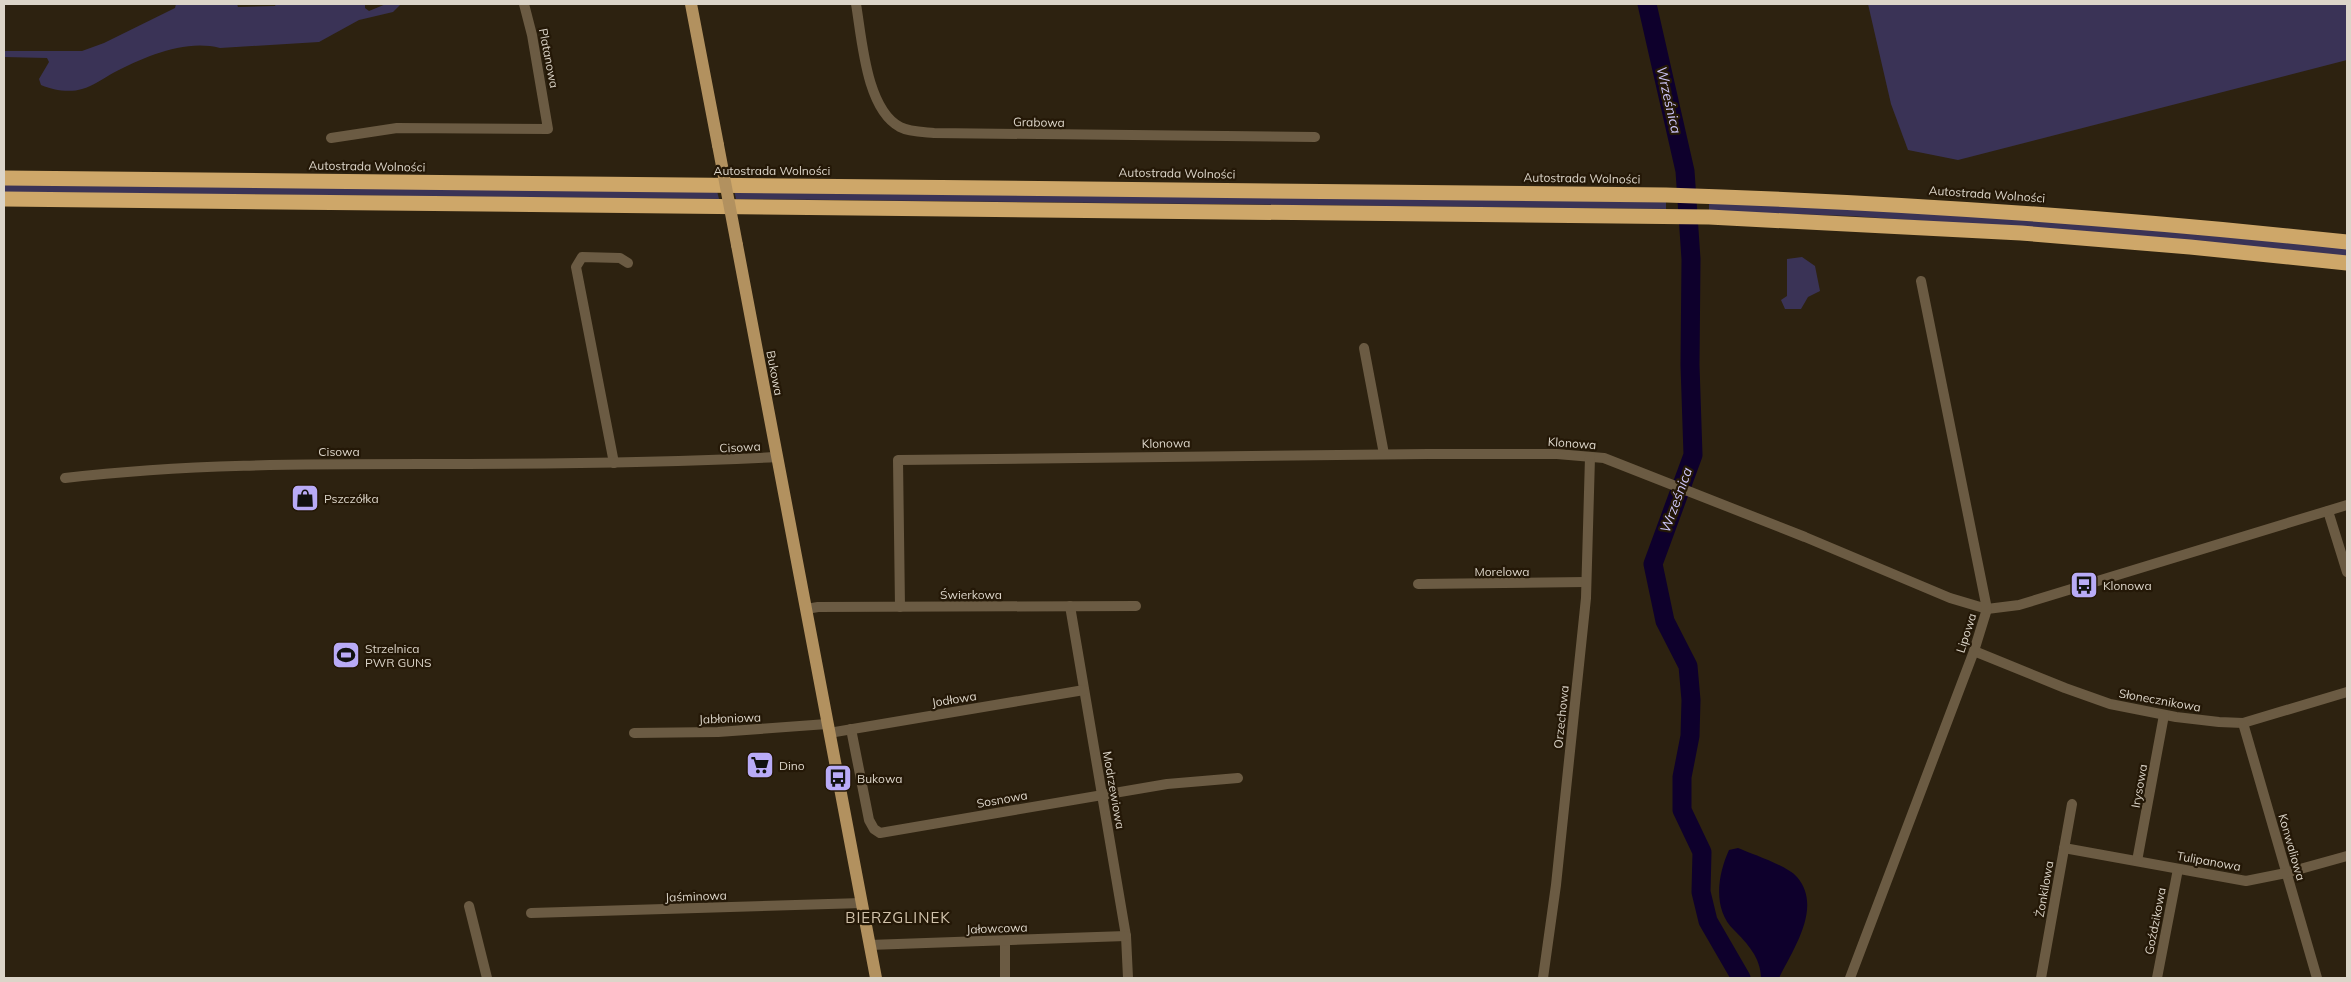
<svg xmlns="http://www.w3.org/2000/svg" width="2351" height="982" viewBox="0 0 2351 982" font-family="Mulish,sans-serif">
  <rect width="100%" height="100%" fill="#2d2210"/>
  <g fill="#3a3356">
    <path d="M 176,4 L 237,4 L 238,7 L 275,6 L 276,4 L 365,4 L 365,8 L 369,11 L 386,4 L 401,4 L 393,12 L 359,20 L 319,42 L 220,48 C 184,39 145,57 113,73 C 104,78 93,86 82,89 C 70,93 52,90 41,85 L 39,79 L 49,62 L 47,58 L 4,57 L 4,51 L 82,51 L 104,43 L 175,8 Z"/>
    <path d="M 1868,4 L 2347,4 L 2347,60 L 1958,160 L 1908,150 L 1891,104 Z"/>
    <path d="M 4,184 L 717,191 L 719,199 L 4,192 Z"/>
    <path d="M 734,190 L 1666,202 L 1666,209 L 736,199 Z"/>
    <path d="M 1709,202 L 1976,214 L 2347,248 L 2347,258 L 1998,226 L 1850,216 L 1709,211 Z"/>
    <path d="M 1802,257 L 1815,266 L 1820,291 L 1808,297 L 1801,309 L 1785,309 L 1781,300 L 1787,296 L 1787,259 Z"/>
  </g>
  <path fill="#0e002c" d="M 1738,848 C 1752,854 1788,866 1797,877 C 1823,907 1793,949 1779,978 L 1761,978 C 1761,958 1747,943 1734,930 C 1712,909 1718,874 1729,850 Z"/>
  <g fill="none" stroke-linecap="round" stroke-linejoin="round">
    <path stroke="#0e002c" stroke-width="19" d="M 1647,4 L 1685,171 L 1691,259 L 1690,365 L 1693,455 L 1653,564 L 1665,621 L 1688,666 L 1691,700 L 1690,736 L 1682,777 L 1682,810 L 1702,852 L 1701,892 L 1708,921 L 1741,978"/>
    <g stroke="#6b5b43" stroke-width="10">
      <path d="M 856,4 C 862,39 866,109 900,127 C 909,132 924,132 934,133 L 1315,137"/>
      <path d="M 331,138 L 397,128 L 548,129 L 532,35 L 524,4"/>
      <path d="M 1364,348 L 1384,454"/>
      <path d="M 614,463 L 576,267 L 582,257 L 620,258 L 628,263"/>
      <path d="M 65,478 C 184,464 303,464 423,464 C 541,464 659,463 777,457"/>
      <path d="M 2328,511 L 2347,572"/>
      <path d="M 1418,584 L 1586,582"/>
      <path d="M 1070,606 L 1126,936 L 1128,978"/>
      <path d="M 900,607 L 898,460 L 1428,454 L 1557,454 L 1604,458 L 1805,537 L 1950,598 L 1987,609 L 2019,605 L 2347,505"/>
      <path d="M 806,609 L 818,607 L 1136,606"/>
      <path d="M 1974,651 L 2065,688 L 2110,704 L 2176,717 L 2219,722 L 2243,723 L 2347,692"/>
      <path d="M 2243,723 L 2317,978"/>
      <path d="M 851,729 L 869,820 L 874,829 L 880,833 L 1167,784 L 1238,778"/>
      <path d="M 634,733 L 718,732 L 827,724"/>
      <path d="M 829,733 L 1084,690"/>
      <path d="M 2064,848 L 2246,881 L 2286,873 L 2347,856"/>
      <path d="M 2137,861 L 2164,715"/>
      <path d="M 469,906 L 487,978"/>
      <path d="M 531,913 L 862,903"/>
      <path d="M 1005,941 L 1005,978"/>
      <path d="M 869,945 L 1126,936"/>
      <path d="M 1543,978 L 1556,885 L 1586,598 L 1590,457"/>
      <path d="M 1850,978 L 1974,651 L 1987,609 L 1921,281"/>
      <path d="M 2041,978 L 2072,804"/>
      <path d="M 2157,978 L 2178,869"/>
    </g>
    <g stroke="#b2915f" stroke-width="12">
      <path d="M 691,4 L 718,145"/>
      <path d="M 737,245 L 876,978"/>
    </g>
    <g stroke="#cea769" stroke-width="15">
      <path d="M 4,178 L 1666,195 C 1894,202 2121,218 2347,242"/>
      <path d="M 4,199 L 1709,217 L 2021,233 L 2190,247 L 2347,263"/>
    </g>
    <path stroke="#b2915f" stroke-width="12" d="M 718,145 L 737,245"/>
  </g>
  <defs>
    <g id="shop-square" transform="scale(1.4375)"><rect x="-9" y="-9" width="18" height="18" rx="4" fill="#b9abf7" stroke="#241807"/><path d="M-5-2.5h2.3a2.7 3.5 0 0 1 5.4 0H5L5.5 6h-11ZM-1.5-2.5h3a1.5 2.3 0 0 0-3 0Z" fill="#111"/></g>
    <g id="bus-square" transform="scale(1.4375)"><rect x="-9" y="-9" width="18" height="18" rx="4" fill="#b9abf7" stroke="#241807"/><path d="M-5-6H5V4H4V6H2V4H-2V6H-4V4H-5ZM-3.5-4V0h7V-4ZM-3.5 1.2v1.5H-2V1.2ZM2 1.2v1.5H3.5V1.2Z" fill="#111"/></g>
    <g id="stadium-square" transform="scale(1.4375)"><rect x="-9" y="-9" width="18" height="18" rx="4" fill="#b9abf7" stroke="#241807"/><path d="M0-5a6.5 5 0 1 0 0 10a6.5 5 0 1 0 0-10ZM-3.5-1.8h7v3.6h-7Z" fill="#111"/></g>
    <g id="supermarket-square" transform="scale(1.4375)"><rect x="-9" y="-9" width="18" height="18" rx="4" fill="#b9abf7" stroke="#241807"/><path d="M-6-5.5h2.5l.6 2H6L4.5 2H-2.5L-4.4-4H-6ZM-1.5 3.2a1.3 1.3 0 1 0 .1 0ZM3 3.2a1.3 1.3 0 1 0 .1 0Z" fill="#111"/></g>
  </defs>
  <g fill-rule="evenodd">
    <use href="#shop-square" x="305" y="498"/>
    <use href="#bus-square" x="2084" y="585"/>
    <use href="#stadium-square" x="346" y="655"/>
    <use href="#supermarket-square" x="760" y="765"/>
    <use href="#bus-square" x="838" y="778"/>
  </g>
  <g text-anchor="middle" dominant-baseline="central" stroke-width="4.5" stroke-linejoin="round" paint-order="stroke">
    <g font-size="12" fill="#dcd5c9" stroke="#241807">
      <text transform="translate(549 58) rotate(79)">Platanowa</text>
      <text transform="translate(1039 122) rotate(1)">Grabowa</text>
      <text transform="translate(367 166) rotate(1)">Autostrada Wolności</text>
      <text x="772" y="170">Autostrada Wolności</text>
      <text transform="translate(1177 173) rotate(1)">Autostrada Wolności</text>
      <text transform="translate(1582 178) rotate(1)">Autostrada Wolności</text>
      <text transform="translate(1987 194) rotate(4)">Autostrada Wolności</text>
      <text transform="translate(775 373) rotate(79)">Bukowa</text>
      <text transform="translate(1166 443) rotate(-1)">Klonowa</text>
      <text transform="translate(1572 443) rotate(4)">Klonowa</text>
      <text transform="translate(740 447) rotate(-3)">Cisowa</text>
      <text x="339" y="451">Cisowa</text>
      <text x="1502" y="571">Morelowa</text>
      <text x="971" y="594">Świerkowa</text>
      <text transform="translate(1966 633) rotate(-72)">Lipowa</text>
      <text transform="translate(954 699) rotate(-9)">Jodłowa</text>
      <text transform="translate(2160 700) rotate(10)">Słonecznikowa</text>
      <text transform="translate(1561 717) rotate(-84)">Orzechowa</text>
      <text transform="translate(730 718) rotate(-2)">Jabłoniowa</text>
      <text transform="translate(2139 786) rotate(-80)">Irysowa</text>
      <text transform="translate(1114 790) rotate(80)">Modrzewiowa</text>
      <text transform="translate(1002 799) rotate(-10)">Sosnowa</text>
      <text transform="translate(2292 847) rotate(74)">Konwaliowa</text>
      <text transform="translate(2209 861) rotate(10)">Tulipanowa</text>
      <text transform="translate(2044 889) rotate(-80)">Żonkilowa</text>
      <text transform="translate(696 896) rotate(-2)">Jaśminowa</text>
      <text transform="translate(2155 921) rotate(-79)">Goździkowa</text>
      <text transform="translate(997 928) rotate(-2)">Jałowcowa</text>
    </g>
    <g font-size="12" fill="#dcd5c9" stroke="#241807" text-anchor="start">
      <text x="324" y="498">Pszczółka</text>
      <text x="2103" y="585">Klonowa</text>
      <text x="365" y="648">Strzelnica<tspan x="365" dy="14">PWR GUNS</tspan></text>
      <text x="779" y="765">Dino</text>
      <text x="857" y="778">Bukowa</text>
    </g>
    <g font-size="14" font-style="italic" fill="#cec6fa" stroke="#241807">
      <text transform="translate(1669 100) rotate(77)">Wrześnica</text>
      <text transform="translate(1676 500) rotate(-70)">Wrześnica</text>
    </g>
    <g font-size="15" letter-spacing="1" fill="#d1c2ab" stroke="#241807">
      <text x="898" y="917">BIERZGLINEK</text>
    </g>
  </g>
  <rect width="2351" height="982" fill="none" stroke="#dcd5c9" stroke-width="10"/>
</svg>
